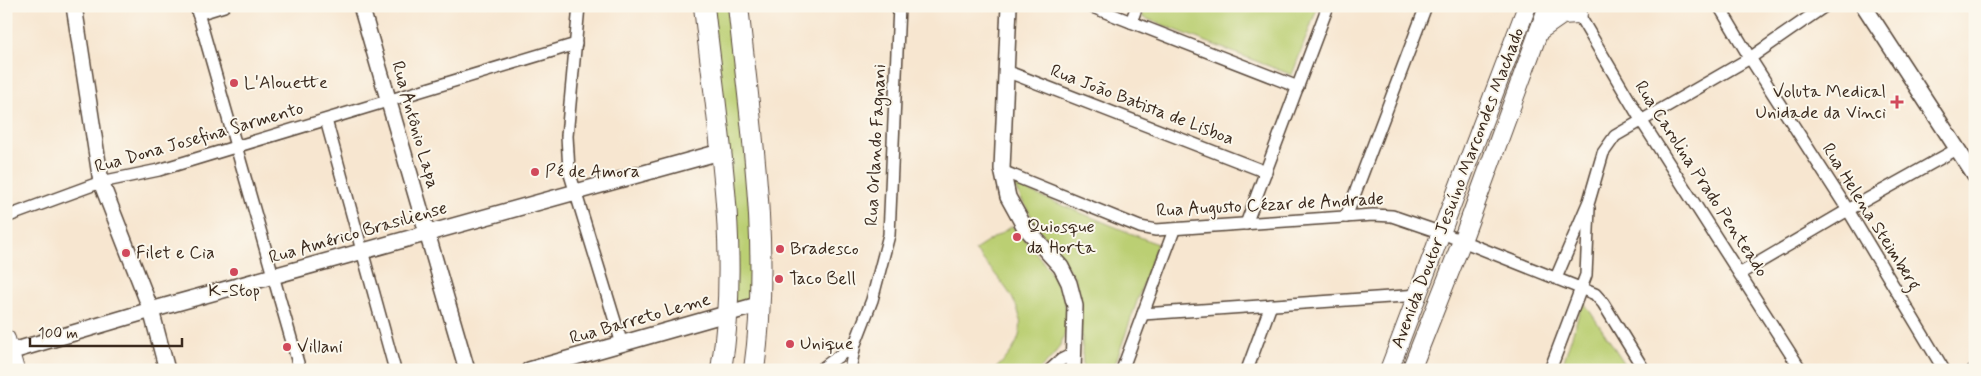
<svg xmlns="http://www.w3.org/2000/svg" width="1981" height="376" viewBox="0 0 1981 376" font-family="Mynerve,sans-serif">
  <rect width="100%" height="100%" fill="#fbf7ec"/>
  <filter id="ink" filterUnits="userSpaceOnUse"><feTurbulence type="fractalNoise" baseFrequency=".02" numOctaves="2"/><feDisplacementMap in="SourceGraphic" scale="10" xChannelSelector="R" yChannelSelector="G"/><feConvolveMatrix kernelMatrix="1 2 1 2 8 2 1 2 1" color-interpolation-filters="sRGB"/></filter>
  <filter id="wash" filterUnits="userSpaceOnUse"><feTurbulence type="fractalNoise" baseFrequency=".0096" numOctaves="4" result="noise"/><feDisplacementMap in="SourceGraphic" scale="20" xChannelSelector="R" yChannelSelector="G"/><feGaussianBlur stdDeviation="1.12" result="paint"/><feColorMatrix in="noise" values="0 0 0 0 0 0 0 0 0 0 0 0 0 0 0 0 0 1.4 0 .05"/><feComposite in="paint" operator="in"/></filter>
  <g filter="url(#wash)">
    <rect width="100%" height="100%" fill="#f7e6d0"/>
    <g fill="#bbcf73" stroke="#7b7c48">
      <path d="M 707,6 L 734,6 L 757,301 L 733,307 Z"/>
      <path d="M 1146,6 L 1318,6 L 1292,75 L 1142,17 Z"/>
      <path d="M 1013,185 L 1157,244 L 1113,370 L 1083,370 L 1080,295 L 1074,276 L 1039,229 Z"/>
      <path d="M 1012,226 C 1050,267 1098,320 1039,370 L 994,370 C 1048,324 1008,291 975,250 Z"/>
      <path d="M 1583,301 L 1629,370 L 1561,370 Z"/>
    </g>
  </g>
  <g filter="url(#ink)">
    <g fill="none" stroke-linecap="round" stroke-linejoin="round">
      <g stroke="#574639" stroke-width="14">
        <g id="street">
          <path d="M 196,6 L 300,370"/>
          <path d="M 579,6 L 567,136 L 569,171 L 622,344"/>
          <path d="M 1090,6 L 1298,87"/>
          <path d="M 1719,6 L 1750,58 L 1848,210 L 1944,370"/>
          <path d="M 1576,10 L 1641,120 L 1801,370"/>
          <path d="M 198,14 L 224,6"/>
          <path d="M 1131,22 L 1137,6"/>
          <path d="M 1006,71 L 1266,172"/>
          <path d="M 326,120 L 395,370"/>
          <path d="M 1002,171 L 1140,227 L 1156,230 L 1373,215 L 1392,216 L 1442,233 L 1595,294 L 1603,303 L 1644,370"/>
          <path d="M 6,217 L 101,182 L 159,170 L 576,44"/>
          <path d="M 1346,217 L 1426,6"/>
          <path d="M 1246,224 L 1328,6"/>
          <path d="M 1741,273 L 1848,210 L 1957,149"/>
          <path d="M 1556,278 L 1589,201 L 1603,153 L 1615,136 L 1750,58 L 1825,6"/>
          <path d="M 1143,314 L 1419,295"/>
          <path d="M 820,370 L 855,344"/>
          <path d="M 850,370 L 855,344 L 872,300 L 889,235 L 899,6"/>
          <path d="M 1050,370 L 1061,360 L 1073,354"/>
          <path d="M 1122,370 L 1174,230"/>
          <path d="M 1247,370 L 1271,305"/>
          <path d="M 1550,370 L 1586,275 L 1589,208"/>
          <path d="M 1973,370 L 1975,369"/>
        </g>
      </g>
      <g stroke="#574639" stroke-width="18">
        <g id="secondary">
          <path d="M 74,6 L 101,182 L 151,310 L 167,370"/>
          <path d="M 361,6 L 467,370"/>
          <path d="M 1009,6 L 1002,169 L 1008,197 L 1024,226 L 1061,267 L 1069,283 L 1075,306 L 1073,370"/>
          <path d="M 1864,6 L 1975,176"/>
          <path d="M 6,353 L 151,310 L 720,152"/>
          <path d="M 529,370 L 761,304"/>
        </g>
      </g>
      <g stroke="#574639" stroke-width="20">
        <g id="primary">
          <path d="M 1539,31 L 1562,15 L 1578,14"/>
          <path d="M 6,339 L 15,370"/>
          <path d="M 1389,370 L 1527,6"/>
          <path d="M 1411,370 L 1462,241 L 1548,6"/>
        </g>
      </g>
      <g stroke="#574639" stroke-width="22">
        <g id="highway">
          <path d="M 704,6 C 717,126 741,250 721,370"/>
          <path d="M 738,6 C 751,127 771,249 754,370"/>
        </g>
      </g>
      <use href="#street" stroke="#fff" stroke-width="11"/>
      <use href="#secondary" stroke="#fff" stroke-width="15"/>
      <use href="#primary" stroke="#fff" stroke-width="18"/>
      <use href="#highway" stroke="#fff" stroke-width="20"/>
    </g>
  </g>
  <g fill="#d1495b" stroke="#fbf7ec" stroke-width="2">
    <circle cx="234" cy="83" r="5"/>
    <path d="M1894.5 94.5h5v5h5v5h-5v5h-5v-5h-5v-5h5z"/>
    <circle cx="535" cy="172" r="5"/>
    <circle cx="1017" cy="237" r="5"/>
    <circle cx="780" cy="249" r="5"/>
    <circle cx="126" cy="253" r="5"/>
    <circle cx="234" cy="272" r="5"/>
    <circle cx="779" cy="279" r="5"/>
    <circle cx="790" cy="344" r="5"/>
    <circle cx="287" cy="347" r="5"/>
  </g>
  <g text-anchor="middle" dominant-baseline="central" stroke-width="4" stroke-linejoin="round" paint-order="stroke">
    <g font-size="18" fill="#3b2a1e" stroke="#fbf7ec" text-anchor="start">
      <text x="244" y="83">L'Alouette</text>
      <text x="1886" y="92" text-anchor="end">Voluta Medical<tspan x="1886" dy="21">Unidade da Vinci</tspan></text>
      <text x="545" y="172">Pé de Amora</text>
      <text x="1027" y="227">Quiosque<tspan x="1027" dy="21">da Horta</tspan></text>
      <text x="790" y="249">Bradesco</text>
      <text x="136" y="253">Filet e Cia</text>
      <text x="789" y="279">Taco Bell</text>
      <text x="234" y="291" text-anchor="middle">K-Stop</text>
      <text x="800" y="344">Unique</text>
      <text x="297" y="347">Villani</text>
    </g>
    <g font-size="18" fill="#3b2a1e" stroke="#fbf7ec">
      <text transform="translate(1142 105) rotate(21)">Rua João Batista de Lisboa</text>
      <text transform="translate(415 125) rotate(74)">Rua Antônio Lapa</text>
      <text transform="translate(199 138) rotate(-16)">Rua Dona Josefina Sarmento</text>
      <text transform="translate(876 145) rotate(-87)">Rua Orlando Fagnani</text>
      <text transform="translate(1701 179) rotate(57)">Rua Carolina Prado Penteado</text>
      <text transform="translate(1458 188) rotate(-69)">Avenida Doutor Jesuíno Marcondes Machado</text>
      <text transform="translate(1270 205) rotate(-3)">Rua Augusto Cézar de Andrade</text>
      <text transform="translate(1871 217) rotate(58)">Rua Helena Steimberg</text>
      <text transform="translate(358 233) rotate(-16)">Rua Américo Brasiliense</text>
      <text transform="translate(640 319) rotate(-16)">Rua Barreto Leme</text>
    </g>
  </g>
  <rect width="1981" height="376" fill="none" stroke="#fbf7ec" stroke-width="25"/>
  <path d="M30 338v8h152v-8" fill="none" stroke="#3b2a1e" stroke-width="2.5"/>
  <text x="38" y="338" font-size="15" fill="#3b2a1e" stroke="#fbf7ec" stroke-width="4" paint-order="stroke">100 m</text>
</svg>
